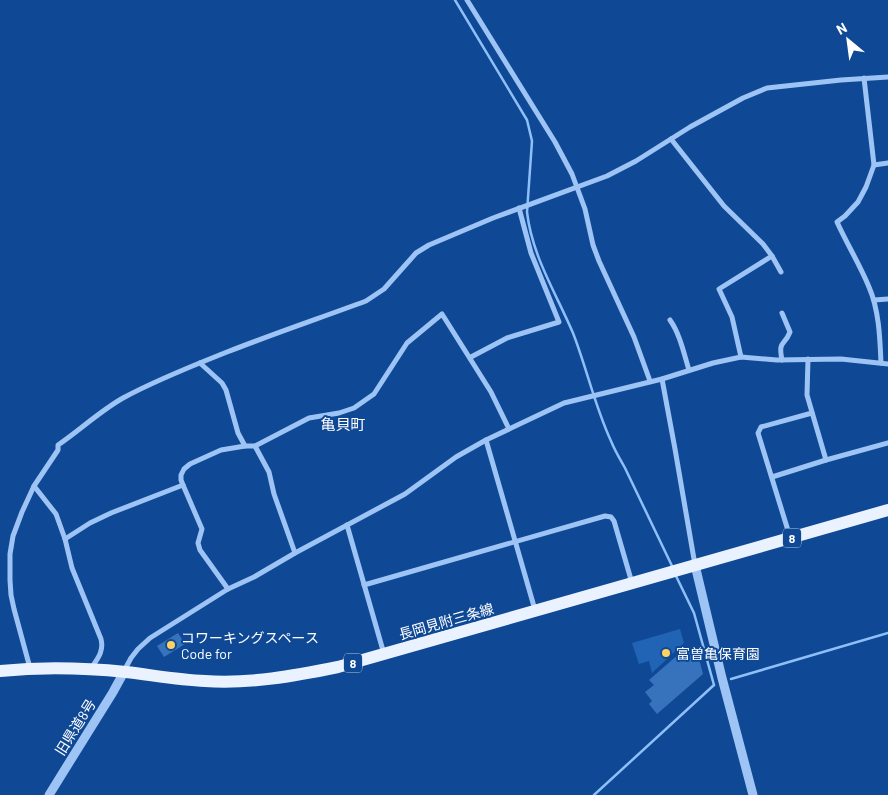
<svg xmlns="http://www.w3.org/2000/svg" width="888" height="795" viewBox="0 0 888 795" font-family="Barlow,'Noto Sans JP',sans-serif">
  <rect width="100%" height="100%" fill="#0f4995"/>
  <path fill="#2163b4" d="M 680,629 L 684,643 L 652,673 L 649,661 L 639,664 L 632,643 Z"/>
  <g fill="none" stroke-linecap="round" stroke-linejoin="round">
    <g stroke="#8ebff8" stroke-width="2.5">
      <path d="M 455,0 L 527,120 L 532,141 L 527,212 C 532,256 556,293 573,333 C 587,369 595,407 611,441 C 615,451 620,459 625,468 C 641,502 657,535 673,568"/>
      <path d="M 676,576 L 694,613 L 714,685"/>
      <path d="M 731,679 L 888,633"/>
      <path d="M 594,795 L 714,685"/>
    </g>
  </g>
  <g fill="#3773bd">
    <path d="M 178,633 L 185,644 L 164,657 L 157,646 Z"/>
    <path d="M 688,646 L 693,650 L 696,647 L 703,674 L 657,714 L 649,704 L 652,701 L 645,692 L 654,685 L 649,680 Z"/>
  </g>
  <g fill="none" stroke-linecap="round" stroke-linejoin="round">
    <g stroke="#9dc4f4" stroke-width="5">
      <path d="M 467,0 L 555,142 L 572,174 L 585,209 L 593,245 L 599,261 L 634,337 L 650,381"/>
      <path d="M 864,78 L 874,165 L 866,187 L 858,202 L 845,216 L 837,222 C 847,244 860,265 869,287 C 879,310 880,338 881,363"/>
      <path d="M 671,139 L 724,206 L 763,244 L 772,256 L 719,289 L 732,317 L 741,357"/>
      <path d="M 874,165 L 888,163"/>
      <path d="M 772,256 L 781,272"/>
      <path d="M 874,300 L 888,299"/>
      <path d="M 670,320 C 680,334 684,354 689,370"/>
      <path d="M 471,357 L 507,338 L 559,322 L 531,253 L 519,208"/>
      <path d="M 808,359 L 807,395 L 826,460"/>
      <path d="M 782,360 C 778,340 784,347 790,332 L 782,313"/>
      <path d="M 200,363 L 222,383 L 226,390 L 238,433 L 245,446"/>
      <path d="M 662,379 L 675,449 L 695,565"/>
      <path d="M 486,440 L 535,610"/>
      <path d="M 255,446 L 269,472 L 274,494 L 295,553"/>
      <path d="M 772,477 L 826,460 L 888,443"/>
      <path d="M 183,485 L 202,529 L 198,543 L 200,550 L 228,589"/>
      <path d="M 34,486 L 56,514 L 65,539 L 72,568 L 101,639 C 104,651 98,658 92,667"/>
      <path d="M 347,525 L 384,654"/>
      <path d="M 790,537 L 758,433 L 761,427 L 812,413"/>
      <path d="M 65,539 L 90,523 L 111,513 L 183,485 L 181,480 L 181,475 L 184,469 L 190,464 L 221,450 L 245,446 L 255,446 L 309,418 L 339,413 L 354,408 L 374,394 L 407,343 L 442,314 L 491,392 L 509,429"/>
      <path d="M 364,585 L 605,516 L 611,517 L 614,521 L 632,583"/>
      <path d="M 30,668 L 14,609 L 11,595 L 10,580 L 10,554 L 13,536 L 22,512 L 34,486 L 58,450 L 58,445 C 80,430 100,411 123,398 C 156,380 192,366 227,352 C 273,334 320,318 366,301 L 384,289 L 416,253 L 429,245 L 493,218 L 607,176 L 636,161 L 690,127 L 743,98 L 767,88 L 841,80 L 888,77"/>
      <path d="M 124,671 L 131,658 L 138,649 L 150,638 L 228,589 L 254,577 L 295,553 L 405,494 L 456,457 L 486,440 L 564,403 L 662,379 L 713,363 L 741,357 L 777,360 L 841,359 L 888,364"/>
    </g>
    <g stroke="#9dc4f4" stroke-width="9">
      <path d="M 695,565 L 722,678 L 753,795"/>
      <path d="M 49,795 L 113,692 L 124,672"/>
    </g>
    <path stroke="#eaf2ff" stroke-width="12" d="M 0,671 C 40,667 86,668 126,672 C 152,675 179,680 205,681 C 250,684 294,676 338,667 L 888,510"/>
  </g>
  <g fill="#ffd160" stroke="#0f4995" stroke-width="2">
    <circle cx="171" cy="645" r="5"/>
    <circle cx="666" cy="653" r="5"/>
  </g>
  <g text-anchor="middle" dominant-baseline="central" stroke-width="4" stroke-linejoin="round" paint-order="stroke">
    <g fill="#0f4995" stroke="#b7c8df" stroke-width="1">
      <rect x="783" y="528.5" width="18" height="19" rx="4"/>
      <rect x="344" y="653.5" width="18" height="19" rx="4"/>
    </g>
    <g font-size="12" font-weight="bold" fill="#fff">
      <text x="792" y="538">8</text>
      <text x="353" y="663">8</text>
    </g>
    <g font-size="14" fill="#fff" stroke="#0f4995">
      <text transform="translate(446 621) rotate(-16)">長岡見附三条線</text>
      <text transform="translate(75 727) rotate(-58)">旧県道8号</text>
    </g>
    <g font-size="14" fill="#fff" stroke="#0f4995" text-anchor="start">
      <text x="181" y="637">コワーキングスペース<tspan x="181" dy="16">Code for</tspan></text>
      <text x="676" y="653">富曽亀保育園</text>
    </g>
    <g font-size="15" fill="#fff" stroke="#0f4995">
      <text x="343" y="424">亀貝町</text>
    </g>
  </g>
  <g transform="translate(848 40) rotate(331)" stroke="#0f4995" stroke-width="4" paint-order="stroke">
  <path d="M0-4L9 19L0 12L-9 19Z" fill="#ffffff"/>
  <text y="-8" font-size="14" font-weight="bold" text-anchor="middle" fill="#ffffff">N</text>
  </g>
</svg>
